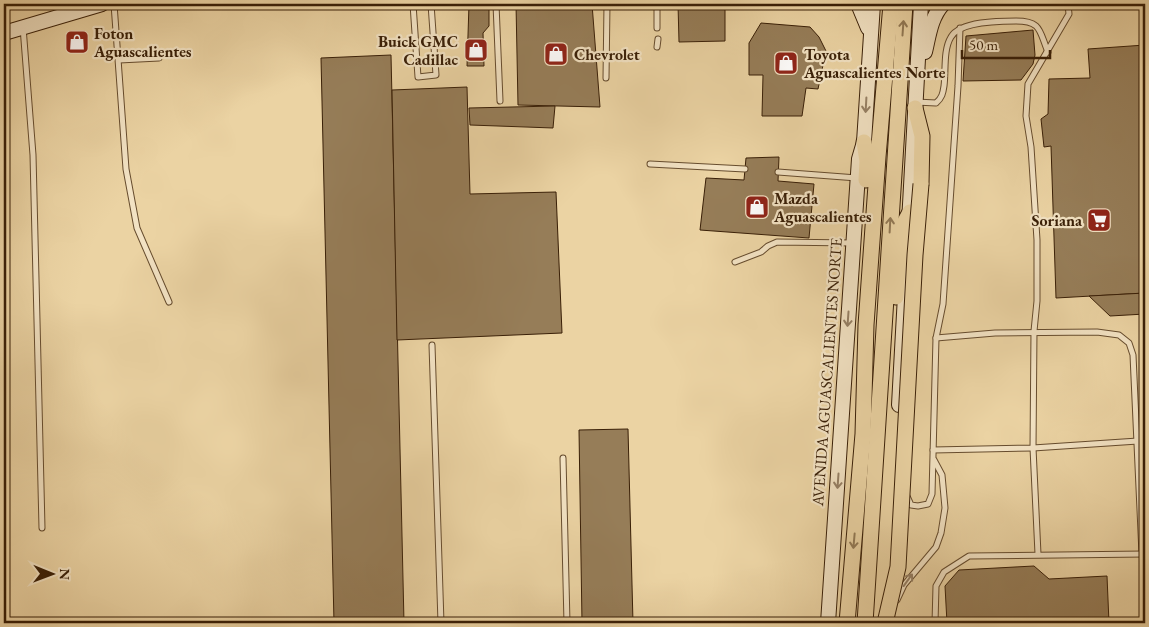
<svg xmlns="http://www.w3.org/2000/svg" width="1149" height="627" viewBox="0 0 1149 627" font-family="'EB Garamond',serif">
  <rect width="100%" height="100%" fill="#ebd3a3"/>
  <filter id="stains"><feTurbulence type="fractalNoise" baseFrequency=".004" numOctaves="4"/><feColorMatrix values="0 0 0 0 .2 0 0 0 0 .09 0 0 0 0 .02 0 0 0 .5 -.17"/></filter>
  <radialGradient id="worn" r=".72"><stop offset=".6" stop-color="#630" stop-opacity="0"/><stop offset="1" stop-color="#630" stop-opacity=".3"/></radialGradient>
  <g fill="#967d58" stroke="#391f07">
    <path d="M 469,4 L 489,4 L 489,26 L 483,33 L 484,66 L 467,66 Z"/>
    <path d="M 516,4 L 592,4 L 600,107 L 518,105 Z"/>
    <path d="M 678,4 L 725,4 L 725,41 L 679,42 Z"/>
    <path d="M 761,23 L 810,27 L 819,37 L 826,51 L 818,89 L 806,88 L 802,116 L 762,116 L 763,75 L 749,75 L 749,43 Z"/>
    <path d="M 1033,30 L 1035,55 L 1033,64 L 1021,80 L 963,81 L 966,36 Z"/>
    <path d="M 1145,45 L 1145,293 L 1056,298 L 1051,146 L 1044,147 L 1041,119 L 1048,114 L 1049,79 L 1090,78 L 1088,49 Z"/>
    <path d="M 391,55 L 404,623 L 334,623 L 321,58 Z"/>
    <path d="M 467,87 L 470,194 L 556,192 L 562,333 L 397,340 L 392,90 Z"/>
    <path d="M 555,106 L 553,128 L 470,125 L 469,108 Z"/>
    <path d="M 779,157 L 778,181 L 814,184 L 809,238 L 700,230 L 706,178 L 744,180 L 746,158 Z"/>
    <path d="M 1145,293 L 1145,314 L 1110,316 L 1089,296 Z"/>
    <path d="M 628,429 L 633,623 L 582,623 L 579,430 Z"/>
    <path d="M 1034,566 L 1049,579 L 1107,576 L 1109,623 L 947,623 L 945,586 L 959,570 Z"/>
  </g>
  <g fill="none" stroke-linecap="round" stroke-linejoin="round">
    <g stroke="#664c2e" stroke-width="7">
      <g id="service">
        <path d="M 114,4 L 126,169 L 137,228 L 169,302"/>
        <path d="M 413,4 L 418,77 L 436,75 L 431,4"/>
        <path d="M 496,4 L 500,101"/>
        <path d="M 657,4 L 657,28"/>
        <path d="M 23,27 L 33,155 L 42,528"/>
        <path d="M 657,47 L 658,39"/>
        <path d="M 119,60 L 159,58"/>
        <path d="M 606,78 L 607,4"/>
        <path d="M 916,102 L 936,103 C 942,98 943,93 944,86 C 946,71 943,50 951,37 C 960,21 1000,21 1016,21 C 1042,21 1039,31 1048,52"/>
        <path d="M 650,164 L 745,169"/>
        <path d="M 778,172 L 857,178"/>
        <path d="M 735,262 L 761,252 L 768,246 L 777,242 L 853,243"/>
        <path d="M 936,338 L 995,333 L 1097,332 L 1119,335 L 1129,343 L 1133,355 L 1142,554"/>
        <path d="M 432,345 L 441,623"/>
        <path d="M 933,450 L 1033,448 L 1138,441"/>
        <path d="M 563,458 L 567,623"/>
        <path d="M 906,494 L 911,505 L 918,506 L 928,504 L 932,494 L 936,338 L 943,304 L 958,86 L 960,28"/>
        <path d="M 1038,554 L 1033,448 L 1034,331 L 1037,301 L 1037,240 L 1031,147 L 1026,116 L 1028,84 L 1069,14 L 1068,4"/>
        <path d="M 897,600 L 904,585 L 936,547 L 941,533 L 945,508 L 942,475 L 934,460"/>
        <path d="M 935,623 L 936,586 L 944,572 L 969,556 L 1145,554"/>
      </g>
    </g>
    <g stroke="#391f07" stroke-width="16">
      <g id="secondary">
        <path d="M 858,4 L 868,28"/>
        <path d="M 4,33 L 102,4"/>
        <path d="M 925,52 C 929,35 931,17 943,4"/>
        <path d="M 899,405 L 921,4"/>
        <path d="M 828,623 L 859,159 L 864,142 L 873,4"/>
      </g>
    </g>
    <g stroke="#391f07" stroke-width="17">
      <g id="primary">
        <path d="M 915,108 L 922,136 L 921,184"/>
        <path d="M 864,142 L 867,161 L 866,180"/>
        <path d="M 896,297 L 901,229 L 910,212"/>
        <path d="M 847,623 L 863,434 L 866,325 L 878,157 L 891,4"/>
        <path d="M 865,623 C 880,417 890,210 905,4"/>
      </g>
    </g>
    <use href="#service" stroke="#f2e2c3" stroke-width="5"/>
    <use href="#secondary" stroke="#f2e2c3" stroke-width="14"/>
    <use href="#primary" stroke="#ebd3a3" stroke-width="15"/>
    <g stroke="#391f07" stroke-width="17" stroke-linecap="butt">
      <path id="primary-bridge" d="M 885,623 L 898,567 L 915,255 L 921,184"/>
    </g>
    <use href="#primary-bridge" stroke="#ebd3a3" stroke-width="15"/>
  </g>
  <defs><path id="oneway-shaft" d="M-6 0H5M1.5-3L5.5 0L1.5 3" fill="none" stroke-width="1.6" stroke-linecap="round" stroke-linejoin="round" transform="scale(1.25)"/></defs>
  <g stroke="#927955">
    <use href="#oneway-shaft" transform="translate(903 28) rotate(-86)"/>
    <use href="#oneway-shaft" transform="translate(890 225) rotate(-87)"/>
    <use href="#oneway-shaft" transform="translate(854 541) rotate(95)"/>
  </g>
  <g stroke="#968065">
    <use href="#oneway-shaft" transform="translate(866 105) rotate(93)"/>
    <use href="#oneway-shaft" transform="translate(848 319) rotate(94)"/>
    <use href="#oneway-shaft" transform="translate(838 481) rotate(94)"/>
    <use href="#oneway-shaft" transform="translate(908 580) rotate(-54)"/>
  </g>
  <defs>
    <g id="shop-square" transform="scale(1.25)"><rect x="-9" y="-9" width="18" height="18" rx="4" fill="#8f2418" stroke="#f2e2c3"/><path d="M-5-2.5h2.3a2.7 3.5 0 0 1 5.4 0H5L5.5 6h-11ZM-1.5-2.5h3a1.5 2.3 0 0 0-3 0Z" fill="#fff"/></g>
    <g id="supermarket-square" transform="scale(1.25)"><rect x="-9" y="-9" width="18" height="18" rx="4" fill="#8f2418" stroke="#f2e2c3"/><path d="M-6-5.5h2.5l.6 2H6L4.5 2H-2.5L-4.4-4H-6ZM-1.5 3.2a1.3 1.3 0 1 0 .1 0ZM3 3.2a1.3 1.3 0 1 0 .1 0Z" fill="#fff"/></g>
  </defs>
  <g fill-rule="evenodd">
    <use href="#shop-square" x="77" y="42"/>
    <use href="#shop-square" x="476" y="50"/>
    <use href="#shop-square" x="556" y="54"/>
    <use href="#shop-square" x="786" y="63"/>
    <use href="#shop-square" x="757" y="207"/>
    <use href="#supermarket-square" x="1099" y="220"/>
  </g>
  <g text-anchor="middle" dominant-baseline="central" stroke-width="4.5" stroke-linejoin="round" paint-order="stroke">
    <g font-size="16" font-weight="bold" fill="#391f07" stroke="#f2e2c3" text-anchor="start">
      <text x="94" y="33">Foton<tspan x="94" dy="18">Aguascalientes</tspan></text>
      <text x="458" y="41" text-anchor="end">Buick GMC<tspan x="458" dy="18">Cadillac</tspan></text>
      <text x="574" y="54">Chevrolet</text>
      <text x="804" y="54">Toyota<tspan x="804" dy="18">Aguascalientes Norte</tspan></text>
      <text x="774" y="198">Mazda<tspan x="774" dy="18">Aguascalientes</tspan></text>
      <text x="1082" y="220" text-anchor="end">Soriana</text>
    </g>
    <g font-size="16" fill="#391f07" stroke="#f2e2c3">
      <text transform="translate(827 372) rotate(-86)">AVENIDA AGUASCALIENTES NORTE</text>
    </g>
  </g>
  <rect width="1149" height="627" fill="none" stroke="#ebd3a3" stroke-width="20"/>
  <rect x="5" y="5" width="1139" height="617" fill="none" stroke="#391f07" stroke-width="2.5"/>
  <rect x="10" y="10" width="1129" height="607" fill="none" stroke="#391f07"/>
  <g transform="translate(52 574) rotate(91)" stroke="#f2e2c3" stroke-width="4" paint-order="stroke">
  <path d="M0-4L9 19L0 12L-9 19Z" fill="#391f07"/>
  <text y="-8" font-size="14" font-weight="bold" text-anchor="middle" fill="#391f07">N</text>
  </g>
  <path d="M962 50v8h88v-8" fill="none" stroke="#391f07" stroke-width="2.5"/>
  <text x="969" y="50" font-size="15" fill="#391f07" stroke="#f2e2c3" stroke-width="4" paint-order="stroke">50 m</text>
  <rect width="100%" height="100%" filter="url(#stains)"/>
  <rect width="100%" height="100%" fill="url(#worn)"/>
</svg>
